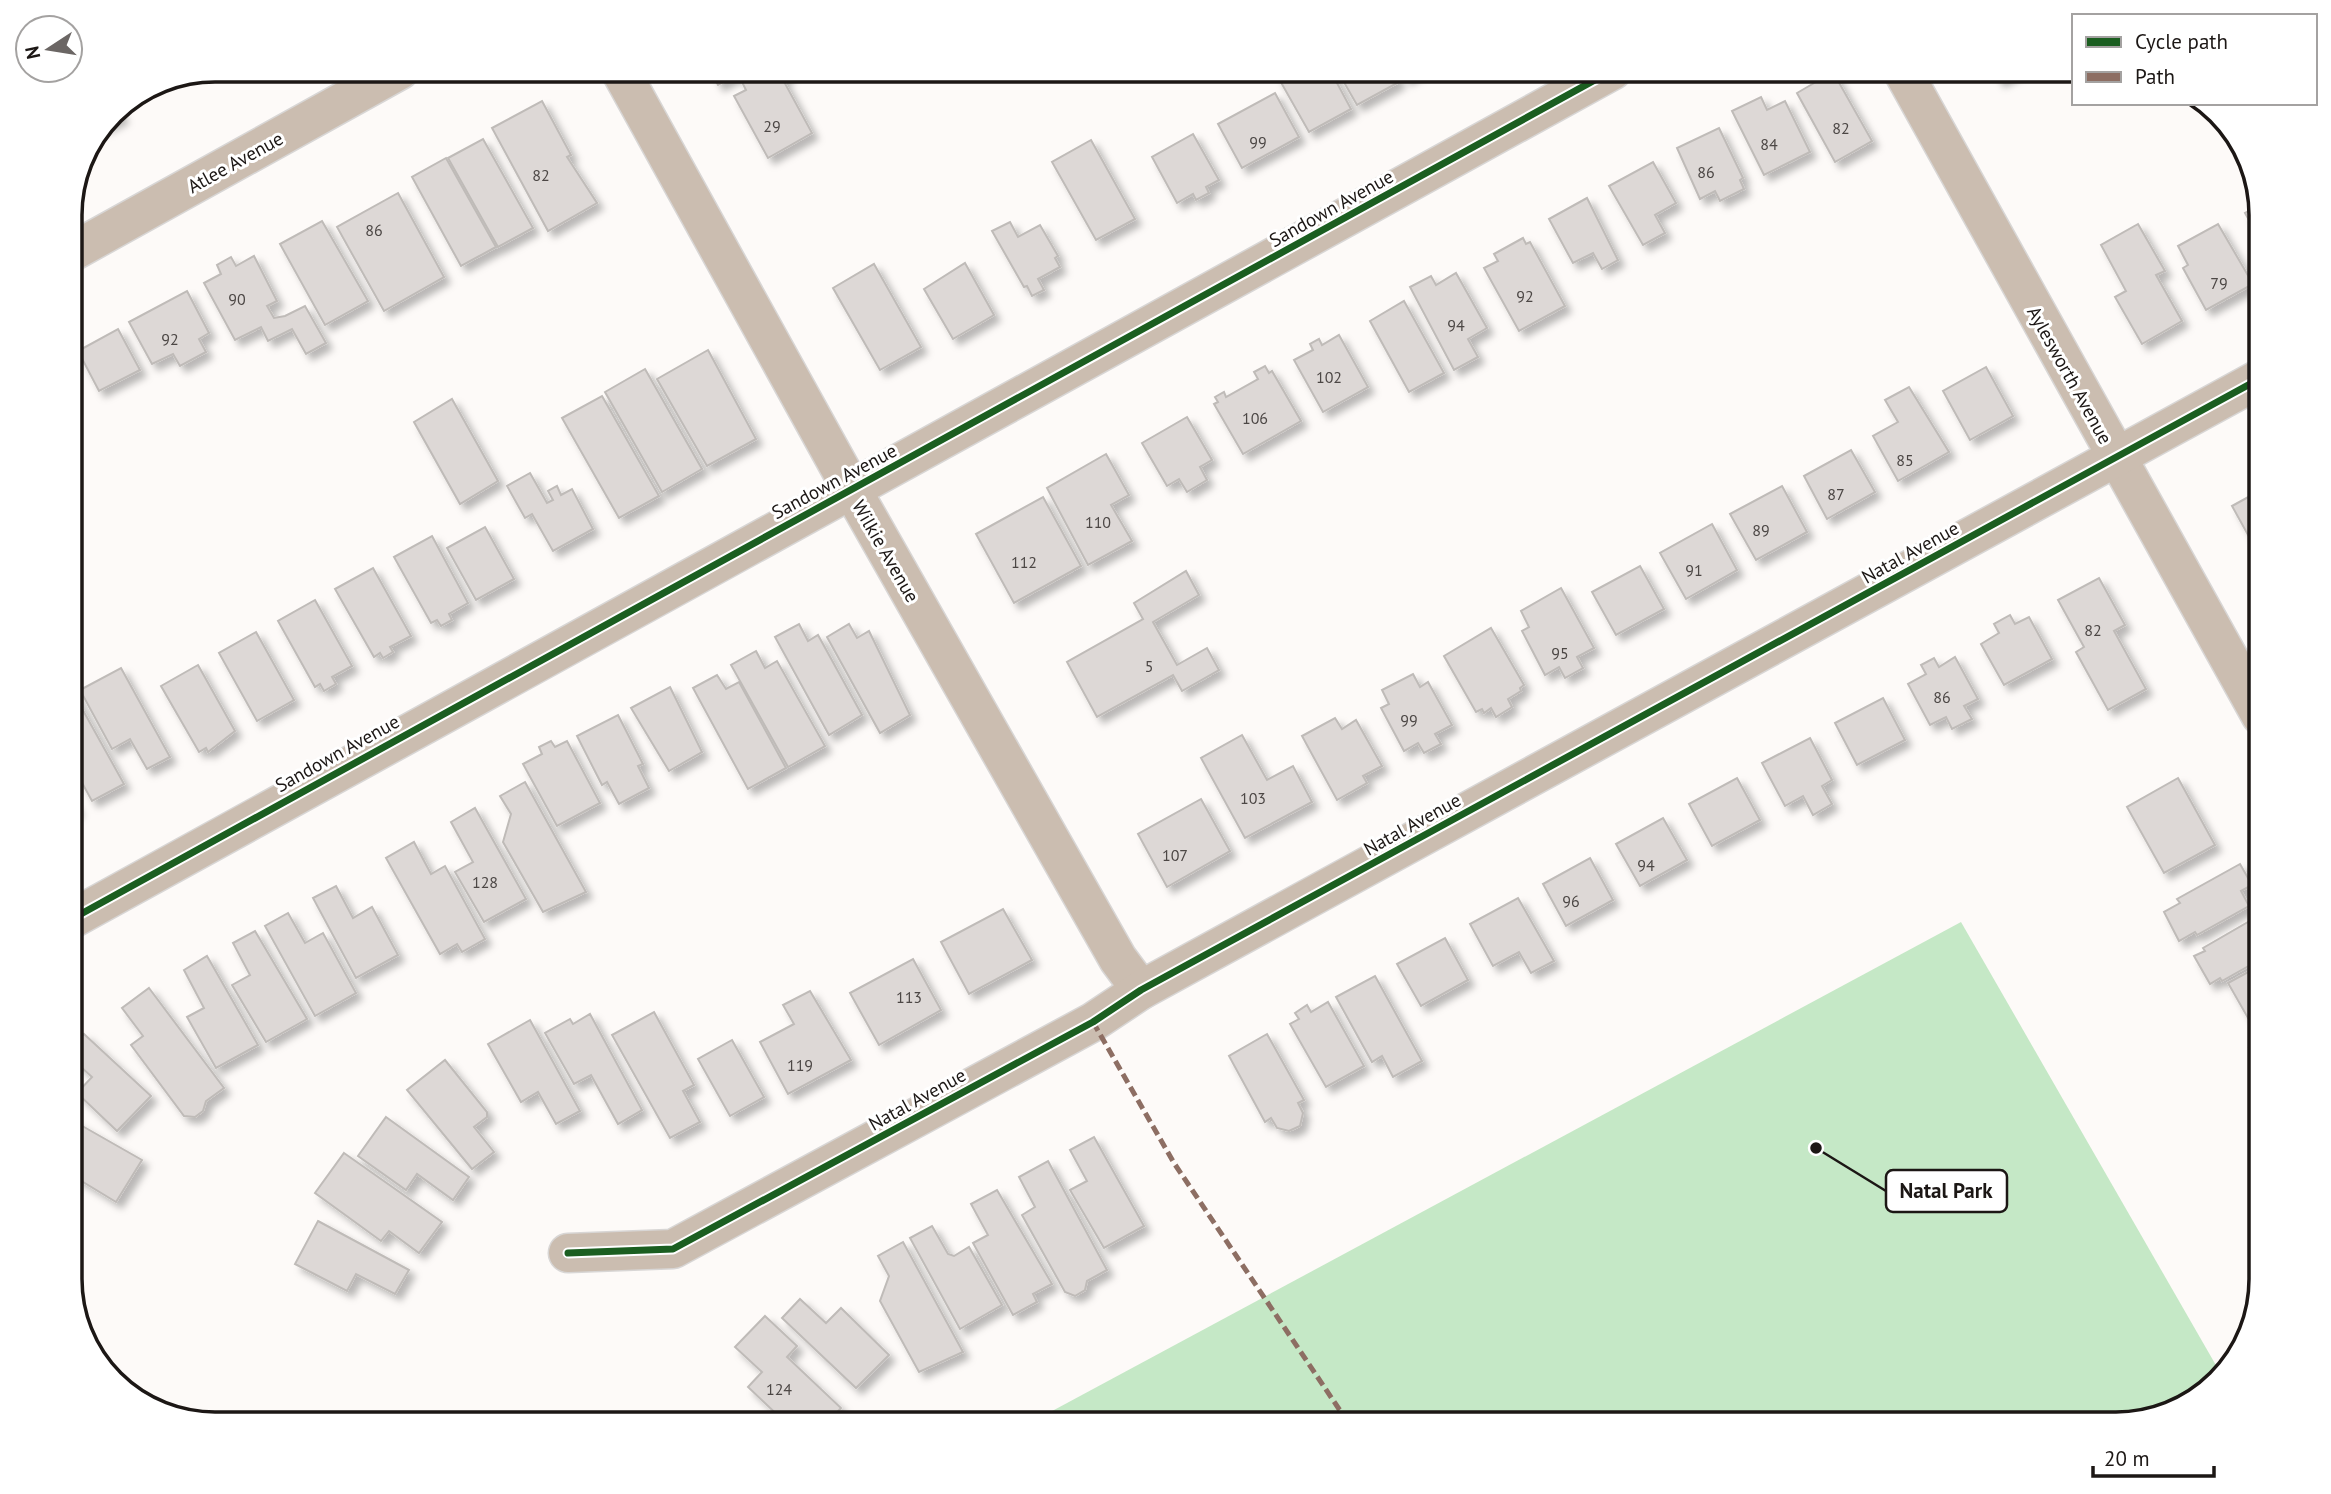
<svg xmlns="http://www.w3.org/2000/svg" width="2331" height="1494" viewBox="0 0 2331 1494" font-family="'PT Sans',sans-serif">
  <defs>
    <filter id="shadow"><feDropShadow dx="6" dy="6" stdDeviation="3.5" flood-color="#0004"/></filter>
  </defs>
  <rect width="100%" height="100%" fill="#fdfaf8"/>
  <path fill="#c5e8c6" d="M 1961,922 L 2221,1374 L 2188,1405 L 2116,1424 L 1028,1424 Z"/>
  <g fill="#ddd8d6" stroke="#bfbbb8" stroke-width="2" filter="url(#shadow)">
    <path d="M 710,70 L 746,70 L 718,85 Z"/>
    <path d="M 746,70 L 787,70 L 789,74 L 782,78 L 812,133 L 768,158 L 734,96 L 746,90 L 738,74 Z"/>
    <path d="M 1274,70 L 1330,70 L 1351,109 L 1309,132 Z"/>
    <path d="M 1337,70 L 1392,70 L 1399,82 L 1357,105 Z"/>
    <path d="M 1401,70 L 1420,70 L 1405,79 Z"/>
    <path d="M 1992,70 L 2019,70 L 1999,81 Z"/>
    <path d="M 1833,72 L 1872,141 L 1835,162 L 1797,93 Z"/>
    <path d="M 1275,93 L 1299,137 L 1242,168 L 1218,124 Z"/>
    <path d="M 1761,97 L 1767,110 L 1785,101 L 1810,152 L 1764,175 L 1732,111 Z"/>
    <path d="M 542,101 L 571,155 L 567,157 L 597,203 L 548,231 L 492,128 Z"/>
    <path d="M 118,109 L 122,117 L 102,128 L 113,112 Z"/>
    <path d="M 1719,128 L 1743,178 L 1740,180 L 1744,189 L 1720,201 L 1715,191 L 1700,199 L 1677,148 Z"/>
    <path d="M 1193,134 L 1219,180 L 1206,187 L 1209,193 L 1196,200 L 1193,194 L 1177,203 L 1152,157 Z"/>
    <path d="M 483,139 L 533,228 L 498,247 L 448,158 Z"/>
    <path d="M 1091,140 L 1135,219 L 1096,240 L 1052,162 Z"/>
    <path d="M 446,158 L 496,247 L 461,266 L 412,177 Z"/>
    <path d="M 1653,162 L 1676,203 L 1655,215 L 1665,233 L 1643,245 L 1609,186 Z"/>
    <path d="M 398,193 L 444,277 L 384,311 L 337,227 Z"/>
    <path d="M 1587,198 L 1618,260 L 1602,269 L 1593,253 L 1573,263 L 1549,219 Z"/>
    <path d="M 2259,206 L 2261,215 L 2261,242 L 2245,213 Z"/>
    <path d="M 322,221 L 368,301 L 325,325 L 280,244 Z"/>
    <path d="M 1010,222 L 1018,237 L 1040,225 L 1058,256 L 1055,258 L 1060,267 L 1038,279 L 1044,290 L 1032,296 L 1027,286 L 1024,287 L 992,231 Z"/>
    <path d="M 2138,224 L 2165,271 L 2156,275 L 2182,321 L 2142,344 L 2115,297 L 2126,291 L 2101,245 Z"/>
    <path d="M 2218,224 L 2253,284 L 2206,310 L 2183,268 L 2188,265 L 2178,246 Z"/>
    <path d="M 1523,238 L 1526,244 L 1530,242 L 1565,306 L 1519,331 L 1484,268 L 1498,261 L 1494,254 Z"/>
    <path d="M 254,256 L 277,301 L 267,306 L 274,318 L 285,316 L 305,306 L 326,343 L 306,354 L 292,329 L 268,341 L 261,327 L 235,340 L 204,283 L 221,274 L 217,265 L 231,257 L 236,266 Z"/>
    <path d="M 965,263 L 994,315 L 953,339 L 924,289 Z"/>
    <path d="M 874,264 L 921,347 L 880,370 L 833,288 Z"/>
    <path d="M 1456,273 L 1487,328 L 1468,339 L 1478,357 L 1454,370 L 1410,287 L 1431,276 L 1436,285 Z"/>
    <path d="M 187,291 L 209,333 L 199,339 L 206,352 L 180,366 L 173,354 L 152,364 L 129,322 Z"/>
    <path d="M 1404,301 L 1444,373 L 1409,392 L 1370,321 Z"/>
    <path d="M 118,329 L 140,370 L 99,391 L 78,351 Z"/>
    <path d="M 1339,335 L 1368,387 L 1323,412 L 1294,360 L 1313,350 L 1310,344 L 1319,339 L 1322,345 Z"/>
    <path d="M 708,350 L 756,439 L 707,466 L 657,379 Z"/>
    <path d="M 1265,366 L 1269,373 L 1272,371 L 1301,421 L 1243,454 L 1214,404 L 1218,402 L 1215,397 L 1224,392 L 1226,397 L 1258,379 L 1254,372 Z"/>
    <path d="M 1986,367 L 2013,416 L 1970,440 L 1943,391 Z"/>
    <path d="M 645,369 L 702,469 L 662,492 L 605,392 Z"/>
    <path d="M 1909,387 L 1949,452 L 1898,481 L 1873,436 L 1898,422 L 1885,400 Z"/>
    <path d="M 602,396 L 659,496 L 619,518 L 562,418 Z"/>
    <path d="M 452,399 L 498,481 L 460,504 L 414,422 Z"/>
    <path d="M 1187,417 L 1212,460 L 1200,467 L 1207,480 L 1187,492 L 1179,479 L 1167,486 L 1142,443 Z"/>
    <path d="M 1851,450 L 1875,492 L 1827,519 L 1804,476 Z"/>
    <path d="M 1106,454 L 1129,495 L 1111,505 L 1132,541 L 1088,565 L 1047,488 Z"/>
    <path d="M 530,473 L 547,503 L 553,500 L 548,491 L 557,486 L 561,495 L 572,489 L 593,529 L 553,551 L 532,514 L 525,518 L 507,486 Z"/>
    <path d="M 1782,486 L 1807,532 L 1756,560 L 1730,514 Z"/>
    <path d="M 2261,490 L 2261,552 L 2258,553 L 2232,506 Z"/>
    <path d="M 1043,497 L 1081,566 L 1014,603 L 976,534 Z"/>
    <path d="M 1712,524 L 1737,570 L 1686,599 L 1660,553 Z"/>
    <path d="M 485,527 L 514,579 L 476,600 L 447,548 Z"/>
    <path d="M 432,536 L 468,603 L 449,614 L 452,620 L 441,626 L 437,620 L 431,623 L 394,557 Z"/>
    <path d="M 1640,566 L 1664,609 L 1616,635 L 1592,592 Z"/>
    <path d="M 373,568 L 411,636 L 390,647 L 393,652 L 383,658 L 380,653 L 374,657 L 335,589 Z"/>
    <path d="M 1186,571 L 1199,595 L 1153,622 L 1177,665 L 1207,648 L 1219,670 L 1182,691 L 1173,675 L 1097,717 L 1067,662 L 1143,619 L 1134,603 Z"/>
    <path d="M 2099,578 L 2125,625 L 2114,631 L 2146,689 L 2108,710 L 2076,652 L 2084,647 L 2058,600 Z"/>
    <path d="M 1561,588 L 1594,648 L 1577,657 L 1583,668 L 1565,678 L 1559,667 L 1545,675 L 1522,631 L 1529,627 L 1521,611 Z"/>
    <path d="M 315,600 L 352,666 L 332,677 L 336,684 L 324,691 L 320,684 L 315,687 L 278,621 Z"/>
    <path d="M 2010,615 L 2015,624 L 2029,617 L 2052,659 L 2004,685 L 1981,644 L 1999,633 L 1994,624 Z"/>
    <path d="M 799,624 L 808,641 L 818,635 L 862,715 L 829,735 L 775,637 Z"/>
    <path d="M 849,624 L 857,638 L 869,631 L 910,715 L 880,733 L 827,637 Z"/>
    <path d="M 1491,628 L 1524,685 L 1520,688 L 1521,691 L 1508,699 L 1512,707 L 1496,717 L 1491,708 L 1484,713 L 1482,709 L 1476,712 L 1444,656 Z"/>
    <path d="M 256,632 L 294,700 L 257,721 L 219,653 Z"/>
    <path d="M 756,651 L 765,668 L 777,661 L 825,746 L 788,767 L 731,665 Z"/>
    <path d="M 1955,657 L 1978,699 L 1964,706 L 1972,719 L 1952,729 L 1946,717 L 1930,725 L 1908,684 L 1926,674 L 1921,665 L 1934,658 L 1939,667 Z"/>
    <path d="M 198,665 L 235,731 L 208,752 L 206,748 L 199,752 L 161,686 Z"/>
    <path d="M 121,668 L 170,757 L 147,769 L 130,739 L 112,749 L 80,690 Z"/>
    <path d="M 1413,674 L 1420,687 L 1428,682 L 1452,725 L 1435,734 L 1441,744 L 1424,753 L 1418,743 L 1404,751 L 1381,708 L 1389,704 L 1382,690 Z"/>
    <path d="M 717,675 L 726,689 L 739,682 L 786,768 L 748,789 L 693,688 Z"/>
    <path d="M 70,687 L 124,784 L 92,801 L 75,770 L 70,772 Z"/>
    <path d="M 670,687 L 702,752 L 669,771 L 631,708 Z"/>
    <path d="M 1883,698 L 1905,740 L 1857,765 L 1835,723 Z"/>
    <path d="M 618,715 L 643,764 L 638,766 L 649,788 L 619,804 L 607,782 L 602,785 L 577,736 Z"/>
    <path d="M 1335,718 L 1342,729 L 1356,720 L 1382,766 L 1363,776 L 1367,783 L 1337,800 L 1302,736 Z"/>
    <path d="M 1242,735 L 1267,780 L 1293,766 L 1312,802 L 1245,838 L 1201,758 Z"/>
    <path d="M 1810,738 L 1832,780 L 1822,786 L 1832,804 L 1813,815 L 1803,796 L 1785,806 L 1762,763 Z"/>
    <path d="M 551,741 L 555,747 L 567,741 L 600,803 L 557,826 L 523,764 L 542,754 L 539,747 Z"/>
    <path d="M 1737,778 L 1760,820 L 1712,846 L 1689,804 Z"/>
    <path d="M 2178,778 L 2215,845 L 2164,873 L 2127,807 Z"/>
    <path d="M 525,782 L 586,892 L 543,912 L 503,842 L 511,814 L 500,796 Z"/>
    <path d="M 70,799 L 77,810 L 70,814 Z"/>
    <path d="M 1201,799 L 1230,851 L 1167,887 L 1138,834 Z"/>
    <path d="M 475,808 L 526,899 L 484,922 L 455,872 L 473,862 L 451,822 Z"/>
    <path d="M 1663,818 L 1687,860 L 1640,886 L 1616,844 Z"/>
    <path d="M 414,842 L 431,874 L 445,866 L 485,939 L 462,952 L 457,944 L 440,954 L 386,858 Z"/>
    <path d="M 1590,858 L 1613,900 L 1566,926 L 1543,884 Z"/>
    <path d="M 2240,864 L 2252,885 L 2241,891 L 2249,906 L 2197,935 L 2195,932 L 2179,941 L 2164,912 L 2180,903 L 2177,899 Z"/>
    <path d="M 336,886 L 353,918 L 372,907 L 398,955 L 356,978 L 313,898 Z"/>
    <path d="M 1518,898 L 1554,961 L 1531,973 L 1519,952 L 1493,966 L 1470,924 Z"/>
    <path d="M 1003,909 L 1032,960 L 969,994 L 941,942 Z"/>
    <path d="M 288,913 L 305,943 L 323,933 L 356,993 L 315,1016 L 265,926 Z"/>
    <path d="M 2257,921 L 2261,959 L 2222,981 L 2220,978 L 2210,984 L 2194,956 L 2205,951 L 2203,948 L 2248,922 Z"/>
    <path d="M 255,931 L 307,1019 L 266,1042 L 232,985 L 250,975 L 233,943 Z"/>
    <path d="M 1445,938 L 1468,980 L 1421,1006 L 1397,964 Z"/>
    <path d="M 207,956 L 258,1045 L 216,1068 L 187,1017 L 204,1008 L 184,970 Z"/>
    <path d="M 913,959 L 941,1010 L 879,1045 L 850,993 Z"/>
    <path d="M 2261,965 L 2261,1011 L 2248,1018 L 2228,983 Z"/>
    <path d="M 1375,976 L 1422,1061 L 1393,1077 L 1382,1056 L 1372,1062 L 1336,997 Z"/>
    <path d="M 149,988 L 224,1088 L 206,1101 L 203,1111 L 195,1117 L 184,1116 L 131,1045 L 143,1036 L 122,1008 Z"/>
    <path d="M 810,991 L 851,1060 L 788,1094 L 760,1042 L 794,1024 L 783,1005 Z"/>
    <path d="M 1328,1002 L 1364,1066 L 1326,1087 L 1290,1024 L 1299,1019 L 1295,1013 L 1307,1005 L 1311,1012 Z"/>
    <path d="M 654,1012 L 694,1085 L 683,1091 L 700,1122 L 670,1138 L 612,1035 Z"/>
    <path d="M 590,1014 L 642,1110 L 618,1124 L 591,1075 L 574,1084 L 545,1033 L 570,1019 L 573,1024 Z"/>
    <path d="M 530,1020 L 580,1111 L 556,1124 L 538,1092 L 521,1102 L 488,1044 Z"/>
    <path d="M 84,1034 L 151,1096 L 117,1131 L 77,1093 L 92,1077 L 70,1057 L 70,1048 Z"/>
    <path d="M 1267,1034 L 1304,1100 L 1298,1103 L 1303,1113 L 1300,1126 L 1289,1131 L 1277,1128 L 1271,1118 L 1265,1122 L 1229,1056 Z"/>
    <path d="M 732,1040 L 764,1097 L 730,1116 L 698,1059 Z"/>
    <path d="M 2261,1042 L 2261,1071 L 2249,1048 Z"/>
    <path d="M 445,1060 L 487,1112 L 487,1117 L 474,1127 L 494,1152 L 472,1169 L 407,1090 Z"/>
    <path d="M 2261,1092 L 2261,1112 L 2253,1097 Z"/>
    <path d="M 386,1117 L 469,1177 L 453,1200 L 417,1174 L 406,1190 L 358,1156 Z"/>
    <path d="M 70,1119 L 142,1160 L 116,1202 L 70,1174 L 78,1155 L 70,1151 Z"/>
    <path d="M 1094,1137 L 1144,1226 L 1104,1248 L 1070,1190 L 1087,1181 L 1070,1150 Z"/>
    <path d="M 344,1153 L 442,1222 L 419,1253 L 389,1231 L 381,1241 L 315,1193 Z"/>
    <path d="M 1048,1161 L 1107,1270 L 1087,1281 L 1085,1290 L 1075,1296 L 1065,1292 L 1022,1215 L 1035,1207 L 1019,1177 Z"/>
    <path d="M 997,1190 L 1052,1284 L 1033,1294 L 1037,1302 L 1013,1315 L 973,1243 L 988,1235 L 971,1204 Z"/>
    <path d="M 318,1221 L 409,1270 L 395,1294 L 356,1274 L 347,1291 L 295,1264 Z"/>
    <path d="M 932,1226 L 948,1254 L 954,1256 L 969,1247 L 1002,1305 L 960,1329 L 910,1238 Z"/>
    <path d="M 903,1242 L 963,1352 L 919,1372 L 880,1301 L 889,1276 L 878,1256 Z"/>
    <path d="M 800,1299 L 826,1323 L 841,1308 L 889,1355 L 856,1388 L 782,1318 Z"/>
    <path d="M 765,1316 L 797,1346 L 787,1357 L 841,1408 L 827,1424 L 787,1424 L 748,1387 L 762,1372 L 735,1347 Z"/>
  </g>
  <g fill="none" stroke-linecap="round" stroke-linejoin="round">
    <g stroke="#d8d6d5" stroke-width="41">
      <g id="minor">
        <path d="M 620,70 L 852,490 L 1118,959 L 1141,990"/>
        <path d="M 1902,70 L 2261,716"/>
        <path d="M 70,253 L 400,70"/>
        <path d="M 70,920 L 1613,70"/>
        <path d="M 568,1253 L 673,1249 L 1093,1022 L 1141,990 L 2261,378"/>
      </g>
    </g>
    <use href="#minor" stroke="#cbbdb0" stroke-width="38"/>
    <path stroke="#8d6e63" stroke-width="5" stroke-dasharray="10 5" stroke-linecap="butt" d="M 1093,1022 L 1174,1163 L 1339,1409 L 1352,1424"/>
    <g stroke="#fff" stroke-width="11">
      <g id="cycleway">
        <path d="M 70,920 L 1613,70"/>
        <path d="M 568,1253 L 673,1249 L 1093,1022 L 1141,990 L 2261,378"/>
      </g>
    </g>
    <use href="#cycleway" stroke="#1b5e20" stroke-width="7"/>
  </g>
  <g text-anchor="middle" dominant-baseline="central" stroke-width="6" stroke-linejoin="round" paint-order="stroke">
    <g font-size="16" fill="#4c4745">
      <text x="772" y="126">29</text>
      <text x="1841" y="128">82</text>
      <text x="1258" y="142">99</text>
      <text x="1769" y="144">84</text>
      <text x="1706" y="172">86</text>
      <text x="541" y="175">82</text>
      <text x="374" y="230">86</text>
      <text x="2219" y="283">79</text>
      <text x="1525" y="296">92</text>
      <text x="237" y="299">90</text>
      <text x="1456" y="325">94</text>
      <text x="170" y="339">92</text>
      <text x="1329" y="377">102</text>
      <text x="1255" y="418">106</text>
      <text x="1905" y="460">85</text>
      <text x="1836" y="494">87</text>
      <text x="1098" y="522">110</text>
      <text x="1761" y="530">89</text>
      <text x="1024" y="562">112</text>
      <text x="1694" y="570">91</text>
      <text x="2093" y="630">82</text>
      <text x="1560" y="653">95</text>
      <text x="1149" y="666">5</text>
      <text x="1942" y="697">86</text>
      <text x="1409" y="720">99</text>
      <text x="1253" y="798">103</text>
      <text x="1175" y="855">107</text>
      <text x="1646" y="865">94</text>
      <text x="485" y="882">128</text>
      <text x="1571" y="901">96</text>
      <text x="909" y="997">113</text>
      <text x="800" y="1065">119</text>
      <text x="779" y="1389">124</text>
    </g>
    <g font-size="19" fill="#1c1715" stroke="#fff">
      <text transform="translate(235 162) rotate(-29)">Atlee Avenue</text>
      <text transform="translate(1331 208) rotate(-29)">Sandown Avenue</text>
      <text transform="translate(2070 375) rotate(61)">Aylesworth Avenue</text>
      <text transform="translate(834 481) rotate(-28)">Sandown Avenue</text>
      <text transform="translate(886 551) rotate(60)">Wilkie Avenue</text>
      <text transform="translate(1910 552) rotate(-29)">Natal Avenue</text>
      <text transform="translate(337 753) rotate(-29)">Sandown Avenue</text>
      <text transform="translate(1412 824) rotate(-29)">Natal Avenue</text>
      <text transform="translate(917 1099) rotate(-29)">Natal Avenue</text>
    </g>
  </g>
  <path d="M0 0H2331V1494H0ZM215 82H2116A133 133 0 0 1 2249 215V1279A133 133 0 0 1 2116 1412H215A133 133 0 0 1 82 1279V215A133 133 0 0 1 215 82Z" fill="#fff" fill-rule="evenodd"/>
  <path fill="none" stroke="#1c1715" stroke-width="3.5" d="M215 82H2116A133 133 0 0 1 2249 215V1279A133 133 0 0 1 2116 1412H215A133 133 0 0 1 82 1279V215A133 133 0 0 1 215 82Z"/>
  <path fill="none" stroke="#1c1715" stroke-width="2.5" d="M1816 1148L1886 1191"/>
  <circle fill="#1c1715" stroke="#fff" stroke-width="2.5" cx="1816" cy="1148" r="7"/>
  <rect fill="#fff" stroke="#1c1715" stroke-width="2.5" x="1886" y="1170" width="121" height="42" rx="7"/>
  <g font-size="21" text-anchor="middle" font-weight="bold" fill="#1c1715">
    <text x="1946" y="1198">Natal Park</text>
  </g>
  <rect x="2072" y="14" width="245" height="91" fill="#ffffff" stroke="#a4a2a1" stroke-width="2"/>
  <rect x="2086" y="37" width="35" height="10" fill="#1b5e20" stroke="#a4a2a1" stroke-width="2"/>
  <text x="2135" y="49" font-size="21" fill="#1c1715">Cycle path</text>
  <rect x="2086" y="72" width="35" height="10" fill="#8d6e63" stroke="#a4a2a1" stroke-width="2"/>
  <text x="2135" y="84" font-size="21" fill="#1c1715">Path</text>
  <g transform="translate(49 49) rotate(258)"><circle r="33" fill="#ffffff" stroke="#a4a2a1" stroke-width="2"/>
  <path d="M0-5L12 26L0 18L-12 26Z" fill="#6b6664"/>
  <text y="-10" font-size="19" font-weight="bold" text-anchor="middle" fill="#1c1715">N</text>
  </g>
  <path d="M2093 1466v10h121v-10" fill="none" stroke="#1c1715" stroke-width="3.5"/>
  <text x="2104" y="1466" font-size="21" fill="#1c1715" stroke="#ffffff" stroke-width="5" paint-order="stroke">20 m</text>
</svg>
